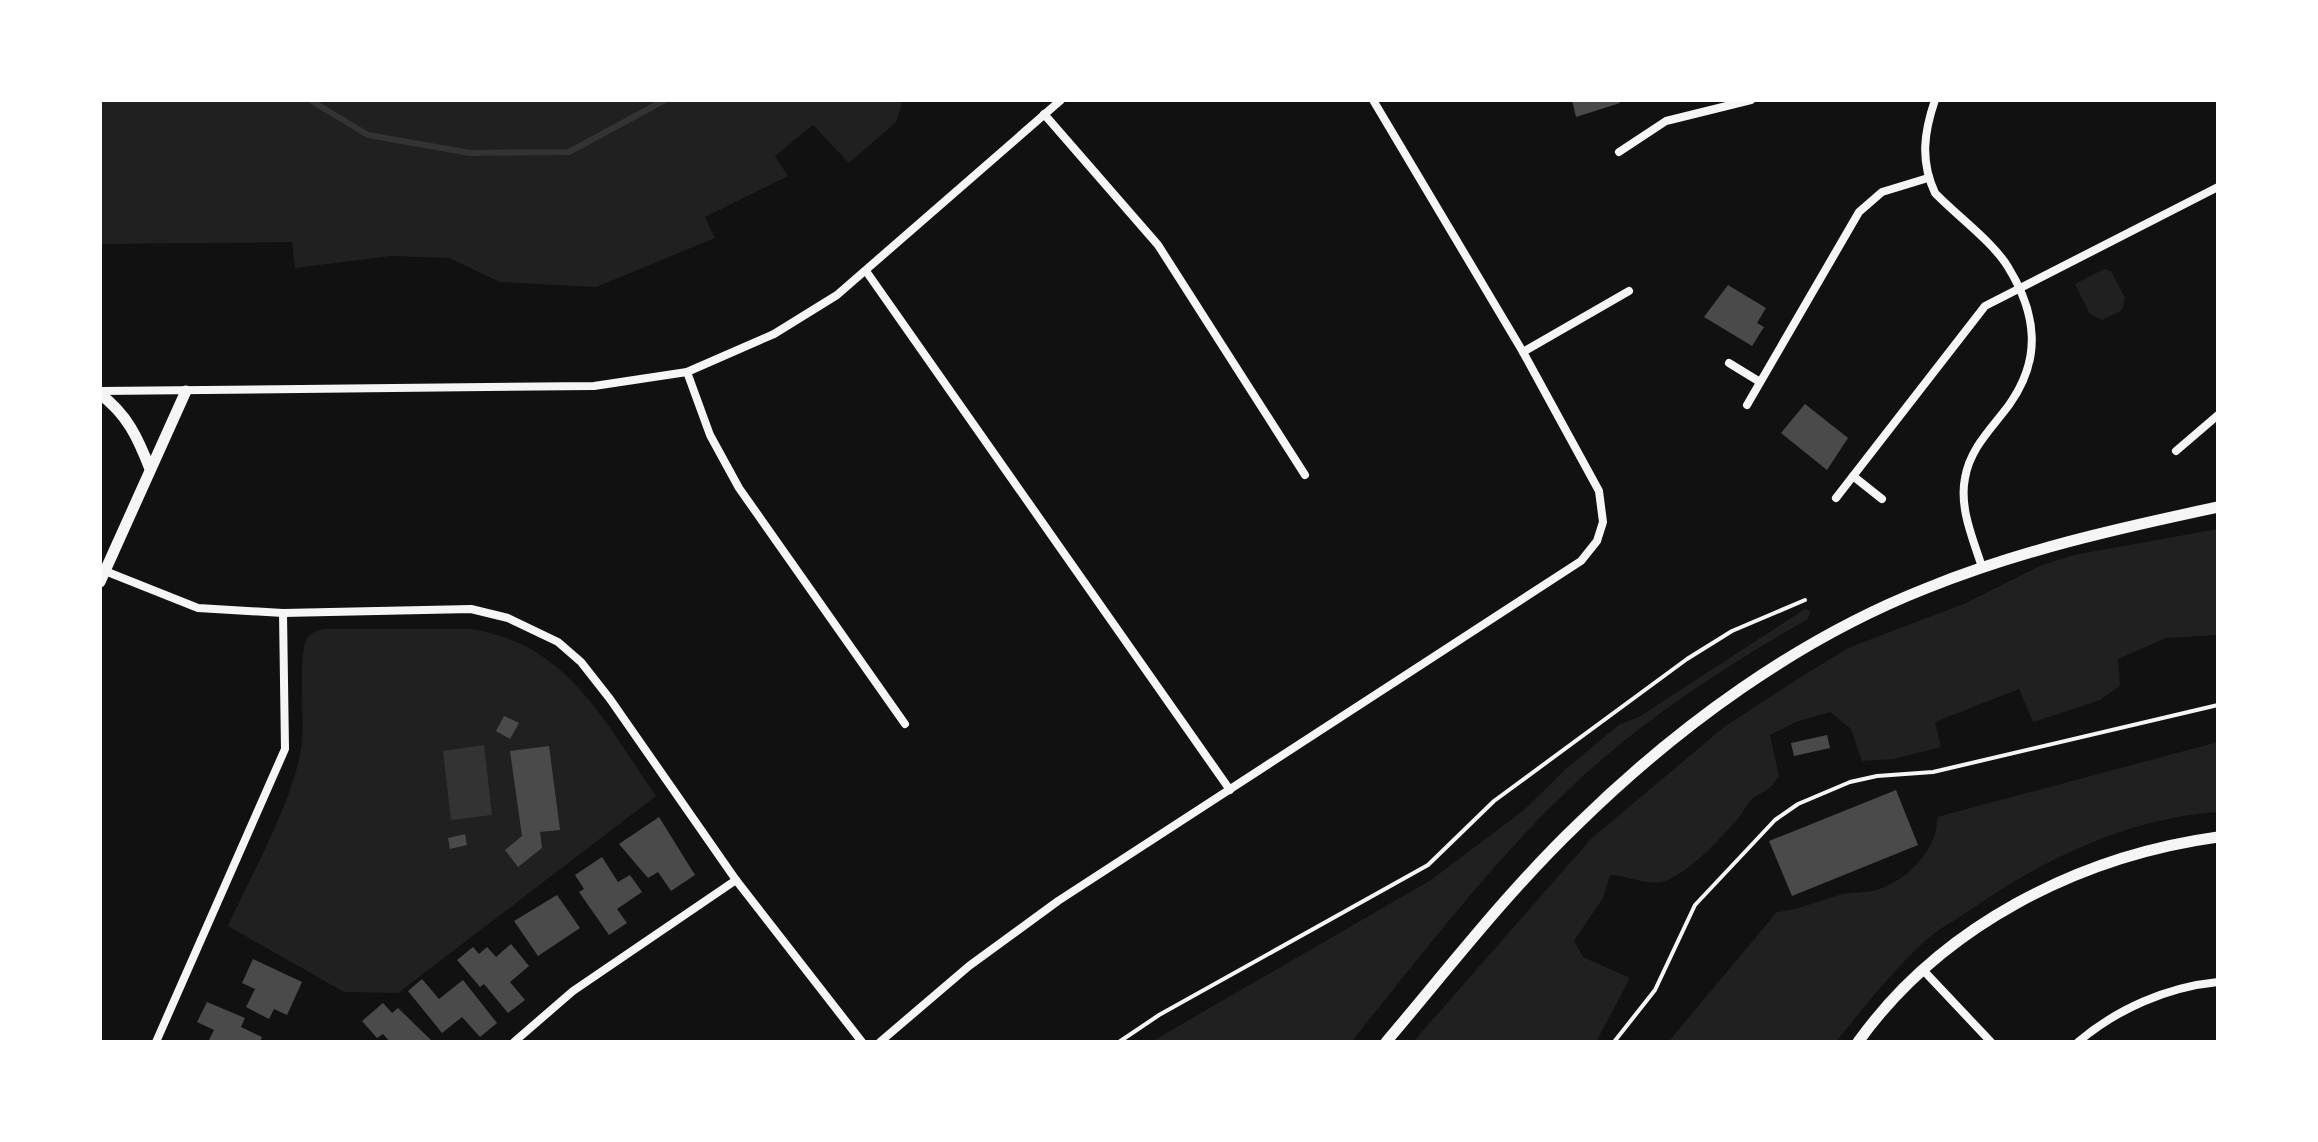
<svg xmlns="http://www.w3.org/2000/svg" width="2318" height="1142" viewBox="0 0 2318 1142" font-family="Quicksand,sans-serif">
  <rect width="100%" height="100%" fill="#111"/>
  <g fill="#202020">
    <path d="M 100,100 L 903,100 L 896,122 L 849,163 L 813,125 L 775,156 L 788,176 L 705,217 L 715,238 L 596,287 L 500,282 L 449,258 L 391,256 L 295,268 L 292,242 L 100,244 Z"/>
    <path d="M 2104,269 L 2111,271 L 2125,298 L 2122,310 L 2102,320 L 2090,314 L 2075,284 Z"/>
    <path d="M 2218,529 L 2218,635 L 2166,638 L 2118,659 L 2120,686 L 2100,700 L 2033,722 L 2019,689 L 1935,722 L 1941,747 L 1894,759 L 1862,761 L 1851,729 L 1830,712 L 1796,722 L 1770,735 L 1779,776 C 1766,795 1766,788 1752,799 C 1746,804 1743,814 1737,820 C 1718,840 1692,871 1665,881 C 1649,887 1627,875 1610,875 L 1603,898 L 1574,941 L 1583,957 L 1630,978 L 1596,1042 L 1413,1042 L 1592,838 L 1724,727 L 1796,680 L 1848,648 L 1966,603 L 2042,565 L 2074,555 Z"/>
    <path d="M 1805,609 L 1810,611 L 1808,619 C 1734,661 1656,711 1592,768 C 1502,848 1427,948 1351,1042 L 1151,1042 L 1431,880 L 1524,810 L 1567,768 L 1619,725 L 1639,717 Z"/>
    <path d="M 470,629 C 568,643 604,722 656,796 L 398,993 L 344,992 L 228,926 C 251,875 296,797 302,742 C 304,718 299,662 305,643 C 308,634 315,631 324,629 Z"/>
    <path d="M 2218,742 L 2218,812 C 2128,818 2044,859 1970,910 C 1956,920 1938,929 1925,941 C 1892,972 1864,1006 1836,1042 L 1647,1042 L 1670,1040 L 1777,912 C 1799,910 1815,902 1836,896 C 1848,892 1861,893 1873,891 C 1905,883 1939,850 1937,817 Z"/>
  </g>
  <path fill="#333" d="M 484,745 L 492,815 L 451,820 L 443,751 Z"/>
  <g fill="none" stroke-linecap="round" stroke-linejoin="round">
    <path stroke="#333" stroke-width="6" d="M 310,100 L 368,135 L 470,153 L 569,152 L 665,100"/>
  </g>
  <g fill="#4a4a4a">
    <path d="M 1572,100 L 1619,100 L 1620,103 L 1576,117 Z"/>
    <path d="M 1728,285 L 1766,308 L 1757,323 L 1764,327 L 1752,346 L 1704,317 Z"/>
    <path d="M 1805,404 L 1848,438 L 1827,470 L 1781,433 Z"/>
    <path d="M 504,716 L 519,723 L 510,739 L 496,731 Z"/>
    <path d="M 1827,735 L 1830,748 L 1794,756 L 1791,743 Z"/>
    <path d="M 549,746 L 560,830 L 540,832 L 542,848 L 518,867 L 505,850 L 522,836 L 510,751 Z"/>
    <path d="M 1896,790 L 1918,845 L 1792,896 L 1769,841 Z"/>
    <path d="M 659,817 L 695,875 L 671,891 L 658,872 L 648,878 L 619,844 Z"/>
    <path d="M 465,834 L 467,845 L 450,849 L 448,838 Z"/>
    <path d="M 602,857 L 618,882 L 630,875 L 642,892 L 617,909 L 627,923 L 609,935 L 579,892 L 584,889 L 575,875 Z"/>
    <path d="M 557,895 L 580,928 L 538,956 L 514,921 Z"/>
    <path d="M 511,944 L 529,966 L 510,982 L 525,1000 L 508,1013 L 484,984 L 480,987 L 457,960 L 473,947 L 479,954 L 487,947 L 496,957 Z"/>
    <path d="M 253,959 L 302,982 L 287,1015 L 274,1009 L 269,1019 L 246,1007 L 255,989 L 242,983 Z"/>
    <path d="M 422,979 L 439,999 L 463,980 L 497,1023 L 480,1037 L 462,1017 L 442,1033 L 408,991 Z"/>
    <path d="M 207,1002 L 245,1018 L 241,1027 L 262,1037 L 260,1042 L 208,1042 L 214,1030 L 197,1022 Z"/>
    <path d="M 383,1003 L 392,1013 L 398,1008 L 433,1042 L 390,1042 L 383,1034 L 377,1038 L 362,1021 Z"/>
  </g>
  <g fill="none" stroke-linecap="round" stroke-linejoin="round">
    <g stroke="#f5f5f5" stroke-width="4">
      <path d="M 1119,1042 L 1159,1015 L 1428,865 L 1494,801 L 1687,659 L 1732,631 L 1805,600"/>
      <path d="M 1614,1042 L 1655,990 L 1695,905 L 1775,820 L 1798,804 L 1850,782 L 1877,776 L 1933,772 L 2218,705"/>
    </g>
    <g stroke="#f5f5f5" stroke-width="8">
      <path d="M 1935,100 C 1924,132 1920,161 1935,193 C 1956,215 1993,242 2008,267 C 2037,314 2042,359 2009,405 C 1992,428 1970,448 1965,478 C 1959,508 1973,539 1982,567"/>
      <path d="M 1044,114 L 1158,245 L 1305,475"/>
      <path d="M 1619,152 L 1666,121 L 1751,100"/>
      <path d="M 866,271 L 1230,790"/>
      <path d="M 1523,352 L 1629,291"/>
      <path d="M 1729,363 L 1760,382"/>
      <path d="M 687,372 L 710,435 L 739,488 L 905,724"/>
      <path d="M 100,391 L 594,386 L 687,372 L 774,334 L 837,295 L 1061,100"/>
      <path d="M 1747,405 L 1859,212 L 1882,192 L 1928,178"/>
      <path d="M 2176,451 L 2218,415"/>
      <path d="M 1853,476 L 1882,499"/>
      <path d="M 1836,498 L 1985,306 L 2218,187"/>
      <path d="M 105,571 L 198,608 L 283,613 L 471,609 L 508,618 L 558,642 L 581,662 L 610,699 L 736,880 L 862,1042"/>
      <path d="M 1924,971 L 1991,1042"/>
      <path d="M 156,1042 L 285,749 L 283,613"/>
      <path d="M 514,1042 L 573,991 L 736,880"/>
      <path d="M 880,1042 L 969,966 L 1058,901 L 1581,561 L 1597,541 L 1603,522 L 1599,491 L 1523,352 L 1373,100"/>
      <path d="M 2078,1042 C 2117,1009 2167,987 2218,982"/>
    </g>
    <g stroke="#f5f5f5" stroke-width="11">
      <path d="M 100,394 C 127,414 138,438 150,469"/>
      <path d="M 100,582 L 186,391"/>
      <path d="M 1386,1042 C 1449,968 1508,891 1578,824 C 1677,727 1797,639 1927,588 C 2021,550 2119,528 2218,507"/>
      <path d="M 1858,1042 C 1941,926 2079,856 2218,837"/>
    </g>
  </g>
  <rect width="2318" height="1142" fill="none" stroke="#ffffff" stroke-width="204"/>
</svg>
